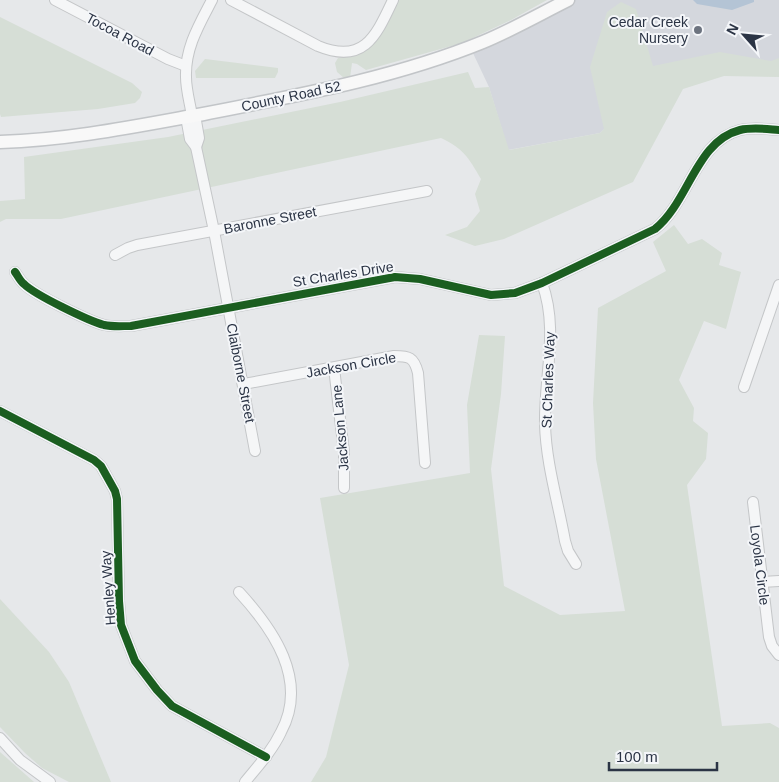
<svg xmlns="http://www.w3.org/2000/svg" width="779" height="782" viewBox="0 0 779 782" font-family="Helvetica,sans-serif">
  <rect width="100%" height="100%" fill="#e6e8ea"/>
  <path fill="#d4d7dd" d="M 571,0 L 779,0 L 779,76 L 736,72 L 657,81 L 600,133 L 508,150 L 489,87 L 472,51 Z"/>
  <g fill="#d6ded6">
    <path d="M 398,0 L 547,0 L 511,20 L 462,43 L 366,70 L 357,64 L 352,63 L 350,78 L 344,78 L 337,72 L 335,63 L 338,58 L 354,55 L 381,34 Z"/>
    <path d="M 621,2 L 636,9 L 653,66 L 720,52 L 771,61 L 779,58 L 779,77 L 724,76 L 683,89 L 633,182 L 504,239 L 475,246 L 445,235 L 467,227 L 480,211 L 475,194 L 481,179 C 468,157 464,149 441,138 L 61,219 L 6,219 L 0,222 L 0,201 L 25,199 L 24,157 L 168,137 L 340,102 L 468,72 L 475,88 L 489,87 L 509,150 L 600,133 L 604,129 L 590,67 L 607,12 Z"/>
    <path d="M 0,17 L 132,83 L 142,92 L 140,98 L 135,103 L 98,109 L 1,117 L 0,114 Z"/>
    <path d="M 205,59 L 278,68 L 278,72 L 275,78 L 196,78 L 195,71 Z"/>
    <path d="M 674,225 L 688,244 L 702,239 L 722,253 L 719,265 L 741,272 L 726,329 L 704,321 L 679,380 L 694,408 L 693,421 L 708,433 L 706,459 L 687,485 L 722,726 L 770,723 L 779,728 L 779,782 L 311,782 L 326,757 L 349,665 L 320,498 L 470,473 L 467,405 L 479,335 L 505,336 L 501,394 L 491,469 L 504,586 L 560,615 L 625,611 L 596,459 L 593,403 L 598,308 L 666,271 L 653,242 Z"/>
    <path d="M 0,599 L 49,652 L 69,682 L 111,782 L 69,782 L 42,768 L 25,753 L 0,727 Z"/>
    <path d="M 0,752 L 34,782 L 0,782 Z"/>
  </g>
  <path fill="#b4c4d5" d="M 693,0 L 754,0 L 754,2 L 732,10 L 697,4 Z"/>
  <g fill="none" stroke-linecap="round" stroke-linejoin="round">
    <g stroke="#c4c6c8" stroke-width="12">
      <g id="minor">
        <path d="M 55,0 L 168,59 L 186,66"/>
        <path d="M 231,0 L 318,46 C 364,65 376,36 393,0"/>
        <path d="M 195,115 L 199,138 L 196,147"/>
        <path d="M 192,116 C 190,103 186,90 186,77 C 185,48 199,25 212,0"/>
        <path d="M 186,117 L 190,139 L 196,147 L 214,231 L 255,451"/>
        <path d="M 115,255 L 128,248 L 137,245 L 427,191"/>
        <path d="M 15,272 C 18,276 20,281 24,284 C 35,295 89,321 104,325 C 113,327 122,326 131,326 L 395,277 L 420,279 L 491,295 L 515,293 L 542,283 L 655,229 C 689,202 696,141 740,130 C 753,127 766,129 779,130"/>
        <path d="M 542,283 C 559,329 544,376 545,424 C 546,463 558,502 565,541 L 568,551 L 576,564"/>
        <path d="M 334,368 L 344,452 L 344,488"/>
        <path d="M 244,384 L 394,356 C 409,356 414,357 418,373 L 425,463"/>
        <path d="M 744,387 L 779,285"/>
        <path d="M 0,411 L 94,460 L 101,466 L 115,491 L 117,499 L 119,601 L 121,625 L 135,661 L 157,690 L 172,706 L 266,757"/>
        <path d="M 753,502 L 769,637 L 772,646 L 779,655"/>
        <path d="M 762,582 L 779,581"/>
        <path d="M 239,592 C 273,629 309,680 281,732 C 272,751 258,766 245,782"/>
        <path d="M 0,738 L 20,760 L 50,782"/>
      </g>
    </g>
    <g stroke="#c2c5c8" stroke-width="15">
      <path id="major" d="M 0,142 C 67,140 132,127 198,115 C 294,96 392,79 483,42 C 512,30 540,14 568,0"/>
    </g>
    <use href="#minor" stroke="#f5f6f7" stroke-width="10"/>
    <use href="#major" stroke="#f8f8f8" stroke-width="12"/>
    <g stroke="#f4f6f9" stroke-width="11">
      <g id="cycleway">
        <path d="M 15,272 C 18,276 20,281 24,284 C 35,295 89,321 104,325 C 113,327 122,326 131,326 L 395,277 L 420,279 L 491,295 L 515,293 L 542,283 L 655,229 C 689,202 696,141 740,130 C 753,127 766,129 779,130"/>
        <path d="M 0,411 L 94,460 L 101,466 L 115,491 L 117,499 L 119,601 L 121,625 L 135,661 L 157,690 L 172,706 L 266,757"/>
      </g>
    </g>
    <use href="#cycleway" stroke="#1b5e20" stroke-width="8"/>
  </g>
  <circle fill="#6c737f" stroke="#f4f6f9" stroke-width="2" cx="698" cy="30" r="5"/>
  <g text-anchor="middle" dominant-baseline="central" stroke-width="4" stroke-linejoin="round" paint-order="stroke">
    <g font-size="14" fill="#2b3445" stroke="#f4f6f9" text-anchor="end">
      <text x="688" y="22">Cedar Creek<tspan x="688" dy="16">Nursery</tspan></text>
    </g>
    <g font-size="14" fill="#2b3445" stroke="#f4f6f9">
      <text transform="translate(120 34) rotate(28)">Tocoa Road</text>
      <text transform="translate(291 96) rotate(-12)">County Road 52</text>
      <text transform="translate(270 220) rotate(-11)">Baronne Street</text>
      <text transform="translate(343 274) rotate(-9)">St Charles Drive</text>
      <text transform="translate(351 365) rotate(-10)">Jackson Circle</text>
      <text transform="translate(241 373) rotate(79)">Claiborne Street</text>
      <text transform="translate(548 380) rotate(-88)">St Charles Way</text>
      <text transform="translate(340 428) rotate(-95)">Jackson Lane</text>
      <text transform="translate(760 565) rotate(83)">Loyola Circle</text>
      <text transform="translate(108 588) rotate(-94)">Henley Way</text>
    </g>
  </g>
  <g transform="translate(744 35) rotate(297)" stroke="#f4f6f9" stroke-width="4" paint-order="stroke">
  <path d="M0-4L9 19L0 12L-9 19Z" fill="#2b3445"/>
  <text y="-8" font-size="14" font-weight="bold" text-anchor="middle" fill="#2b3445">N</text>
  </g>
  <path d="M609 762v8h108v-8" fill="none" stroke="#2b3445" stroke-width="2.5"/>
  <text x="616" y="762" font-size="15" fill="#2b3445" stroke="#f4f6f9" stroke-width="4" paint-order="stroke">100 m</text>
</svg>
